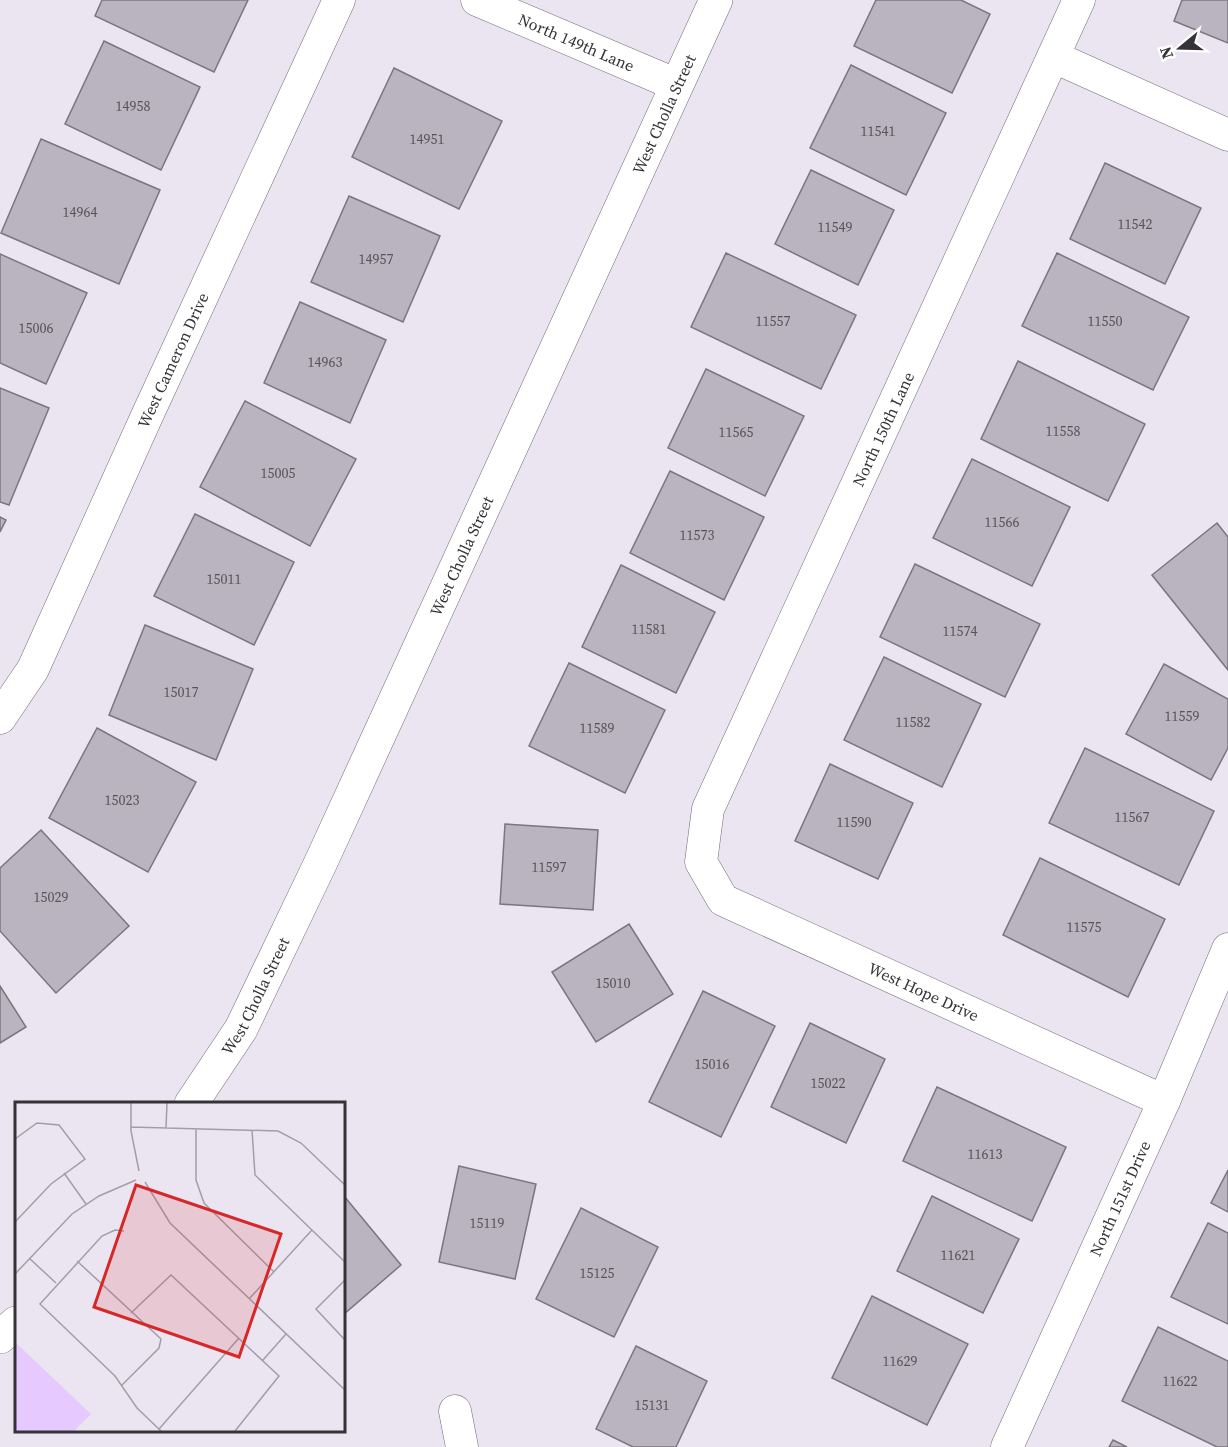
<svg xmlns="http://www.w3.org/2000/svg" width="1228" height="1447" viewBox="0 0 1228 1447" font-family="'Source Serif 4',serif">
  <rect width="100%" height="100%" fill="#ebe5f1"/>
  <g fill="#b9b4bf" stroke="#7b7580" stroke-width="1.5">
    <path d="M 102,0 L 248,0 L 214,72 L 95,16 Z"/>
    <path d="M 876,0 L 961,0 L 990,14 L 952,93 L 854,46 Z"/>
    <path d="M 1182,0 L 1228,0 L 1228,43 L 1174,21 Z"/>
    <path d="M 104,41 L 200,87 L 161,170 L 65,124 Z"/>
    <path d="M 851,65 L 946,113 L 906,195 L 810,148 Z"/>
    <path d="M 394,68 L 502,121 L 459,209 L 352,157 Z"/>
    <path d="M 41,139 L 160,190 L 119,284 L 1,233 Z"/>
    <path d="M 1105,163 L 1201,208 L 1165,284 L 1070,239 Z"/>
    <path d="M 811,170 L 894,210 L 858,285 L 775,244 Z"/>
    <path d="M 349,196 L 440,236 L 403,322 L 311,282 Z"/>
    <path d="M 726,253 L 856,315 L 821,389 L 691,327 Z"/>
    <path d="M 1057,253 L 1189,317 L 1153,390 L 1022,326 Z"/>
    <path d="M 0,254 L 87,293 L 46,384 L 0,363 Z"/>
    <path d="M 300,302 L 386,340 L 350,423 L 264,383 Z"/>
    <path d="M 1018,361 L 1145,424 L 1108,501 L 981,439 Z"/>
    <path d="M 706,369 L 804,416 L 765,496 L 668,448 Z"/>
    <path d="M 0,388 L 49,408 L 9,505 L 0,502 Z"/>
    <path d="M 245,401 L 356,459 L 310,546 L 200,487 Z"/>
    <path d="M 972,459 L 1070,507 L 1032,586 L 933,538 Z"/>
    <path d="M 670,471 L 764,517 L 724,600 L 630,553 Z"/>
    <path d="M 195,514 L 294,562 L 254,645 L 154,596 Z"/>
    <path d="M 0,517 L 6,520 L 0,532 Z"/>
    <path d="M 1217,523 L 1228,537 L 1228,670 L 1152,575 Z"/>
    <path d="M 915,564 L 1040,624 L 1005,697 L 880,637 Z"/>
    <path d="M 621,565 L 715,612 L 676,693 L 582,647 Z"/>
    <path d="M 145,625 L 253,669 L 216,760 L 109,715 Z"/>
    <path d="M 884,657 L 981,704 L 942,787 L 844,740 Z"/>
    <path d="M 569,663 L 665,710 L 625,793 L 529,746 Z"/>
    <path d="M 1164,664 L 1228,699 L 1228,748 L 1211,780 L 1126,734 Z"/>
    <path d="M 97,728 L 196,782 L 148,872 L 49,818 Z"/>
    <path d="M 1085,748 L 1214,811 L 1179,885 L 1049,823 Z"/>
    <path d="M 830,764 L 913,803 L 878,879 L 795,841 Z"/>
    <path d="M 505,824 L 598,830 L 593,910 L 500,904 Z"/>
    <path d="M 41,830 L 129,926 L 56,993 L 0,931 L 0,868 Z"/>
    <path d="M 1040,858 L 1165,919 L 1128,997 L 1003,935 Z"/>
    <path d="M 629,924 L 673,994 L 596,1042 L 552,972 Z"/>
    <path d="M 0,986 L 26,1027 L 0,1043 Z"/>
    <path d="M 703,991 L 775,1026 L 721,1137 L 649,1102 Z"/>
    <path d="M 810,1023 L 885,1059 L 846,1143 L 771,1107 Z"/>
    <path d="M 937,1087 L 1066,1147 L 1032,1221 L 903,1161 Z"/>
    <path d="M 459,1166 L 536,1184 L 515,1279 L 439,1262 Z"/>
    <path d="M 1228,1170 L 1228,1212 L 1211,1203 Z"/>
    <path d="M 344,1196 L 401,1265 L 344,1314 Z"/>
    <path d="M 932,1196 L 1019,1239 L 983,1313 L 897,1271 Z"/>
    <path d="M 581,1208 L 658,1247 L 614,1337 L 536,1299 Z"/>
    <path d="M 1208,1223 L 1228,1233 L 1228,1324 L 1171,1297 Z"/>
    <path d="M 872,1296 L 968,1344 L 927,1425 L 832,1378 Z"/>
    <path d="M 1158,1327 L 1228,1361 L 1228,1447 L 1217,1447 L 1122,1401 Z"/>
    <path d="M 636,1346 L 707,1381 L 676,1447 L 633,1447 L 596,1429 Z"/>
    <path d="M 1113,1440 L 1127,1447 L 1109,1447 Z"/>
  </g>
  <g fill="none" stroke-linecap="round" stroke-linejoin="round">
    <g stroke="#726d77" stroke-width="33">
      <g id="street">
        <path id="s1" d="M 477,0 L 677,85"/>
        <path id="s2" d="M 1079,0 L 708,809 L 701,862 L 723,900 L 1164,1101"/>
        <path d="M 1054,57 L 1228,135"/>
        <path id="s3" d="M 0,718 L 33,669 L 146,418 L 339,0"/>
        <path d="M 455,1411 L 462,1447"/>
        <path id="s4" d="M 1007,1447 L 1164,1101 L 1228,949"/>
      </g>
    </g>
    <g stroke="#726d77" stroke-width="34">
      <g id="secondary">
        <path id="s5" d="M 191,1104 L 241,1029 L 321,862 L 716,0"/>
        <path d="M 0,1337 L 16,1323"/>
      </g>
    </g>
    <use href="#street" stroke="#fff" stroke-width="32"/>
    <use href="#secondary" stroke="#fff" stroke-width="33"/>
  </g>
  <g text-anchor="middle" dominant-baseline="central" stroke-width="4.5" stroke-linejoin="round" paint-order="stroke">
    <g font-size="14" fill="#565359">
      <text x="133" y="106">14958</text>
      <text x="878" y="131">11541</text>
      <text x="427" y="139">14951</text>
      <text x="80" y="212">14964</text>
      <text x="1135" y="224">11542</text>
      <text x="835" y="227">11549</text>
      <text x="376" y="259">14957</text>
      <text x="773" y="321">11557</text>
      <text x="1105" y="321">11550</text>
      <text x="36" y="328">15006</text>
      <text x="325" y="362">14963</text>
      <text x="1063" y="431">11558</text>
      <text x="736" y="432">11565</text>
      <text x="278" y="473">15005</text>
      <text x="1002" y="522">11566</text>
      <text x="697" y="535">11573</text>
      <text x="224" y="579">15011</text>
      <text x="649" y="629">11581</text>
      <text x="960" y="631">11574</text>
      <text x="181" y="692">15017</text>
      <text x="1182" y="716">11559</text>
      <text x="913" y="722">11582</text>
      <text x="597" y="728">11589</text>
      <text x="122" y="800">15023</text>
      <text x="1132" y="817">11567</text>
      <text x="854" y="822">11590</text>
      <text x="549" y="867">11597</text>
      <text x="51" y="897">15029</text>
      <text x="1084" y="927">11575</text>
      <text x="613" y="983">15010</text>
      <text x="712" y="1064">15016</text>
      <text x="828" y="1083">15022</text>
      <text x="985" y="1154">11613</text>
      <text x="487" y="1223">15119</text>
      <text x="958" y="1255">11621</text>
      <text x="597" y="1273">15125</text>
      <text x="900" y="1361">11629</text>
      <text x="1180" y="1381">11622</text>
      <text x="652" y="1405">15131</text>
    </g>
    <g font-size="16" fill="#353337" stroke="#fff">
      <text stroke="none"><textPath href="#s1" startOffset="108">North 149th Lane</textPath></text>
      <text stroke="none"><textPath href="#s5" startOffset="1098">West Cholla Street</textPath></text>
      <text stroke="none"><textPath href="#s3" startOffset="398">West Cameron Drive</textPath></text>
      <text transform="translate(883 429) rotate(-65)">North 150th Lane</text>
      <text stroke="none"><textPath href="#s5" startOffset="612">West Cholla Street</textPath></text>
      <text stroke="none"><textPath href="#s2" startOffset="1208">West Hope Drive</textPath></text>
      <text stroke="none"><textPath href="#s5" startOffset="126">West Cholla Street</textPath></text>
      <text stroke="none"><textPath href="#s4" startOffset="273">North 151st Drive</textPath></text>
    </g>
  </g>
  <g transform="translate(15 1102)">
    <rect width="330" height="330" fill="#ebe5f1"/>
    <path d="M 0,240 L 76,312 L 59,329 L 0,329 Z" fill="#e6caff"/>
    <path fill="none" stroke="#a29ea7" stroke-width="1.5" d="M 116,1 L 116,29 L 124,69M 116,25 L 263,29 L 286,41 L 330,83M 151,26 L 152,1M 181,27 L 181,78 L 189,101 L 259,170M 237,28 L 240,73 L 330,160M 0,37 L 22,21 L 44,23 L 70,57 L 36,82 L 0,120M 49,71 L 71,102M 130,80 L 155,121 L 330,288M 109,129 L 100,128 L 87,134 L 25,202 L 100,274 L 122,306 L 146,329M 14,156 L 41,181M 62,159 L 146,237 L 144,246 L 107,283M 0,172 L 57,112 L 84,94 L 121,78M 330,178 L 301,207 L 330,238M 234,197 L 297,128M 116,211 L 156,173 L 264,274 L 220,329M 248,258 L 271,232M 144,327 L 224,236"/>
    <path fill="#d62828" fill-opacity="0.15" stroke="#d62828" stroke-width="3" d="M 121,83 L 266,132 L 224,255 L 79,205 Z"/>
    <rect width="330" height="330" fill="none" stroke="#353337" stroke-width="3"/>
  </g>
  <g transform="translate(1180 48) rotate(251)" stroke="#ffffff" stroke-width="4.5" paint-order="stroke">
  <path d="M0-4.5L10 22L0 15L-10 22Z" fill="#353337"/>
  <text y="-9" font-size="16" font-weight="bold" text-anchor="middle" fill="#353337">N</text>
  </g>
</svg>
